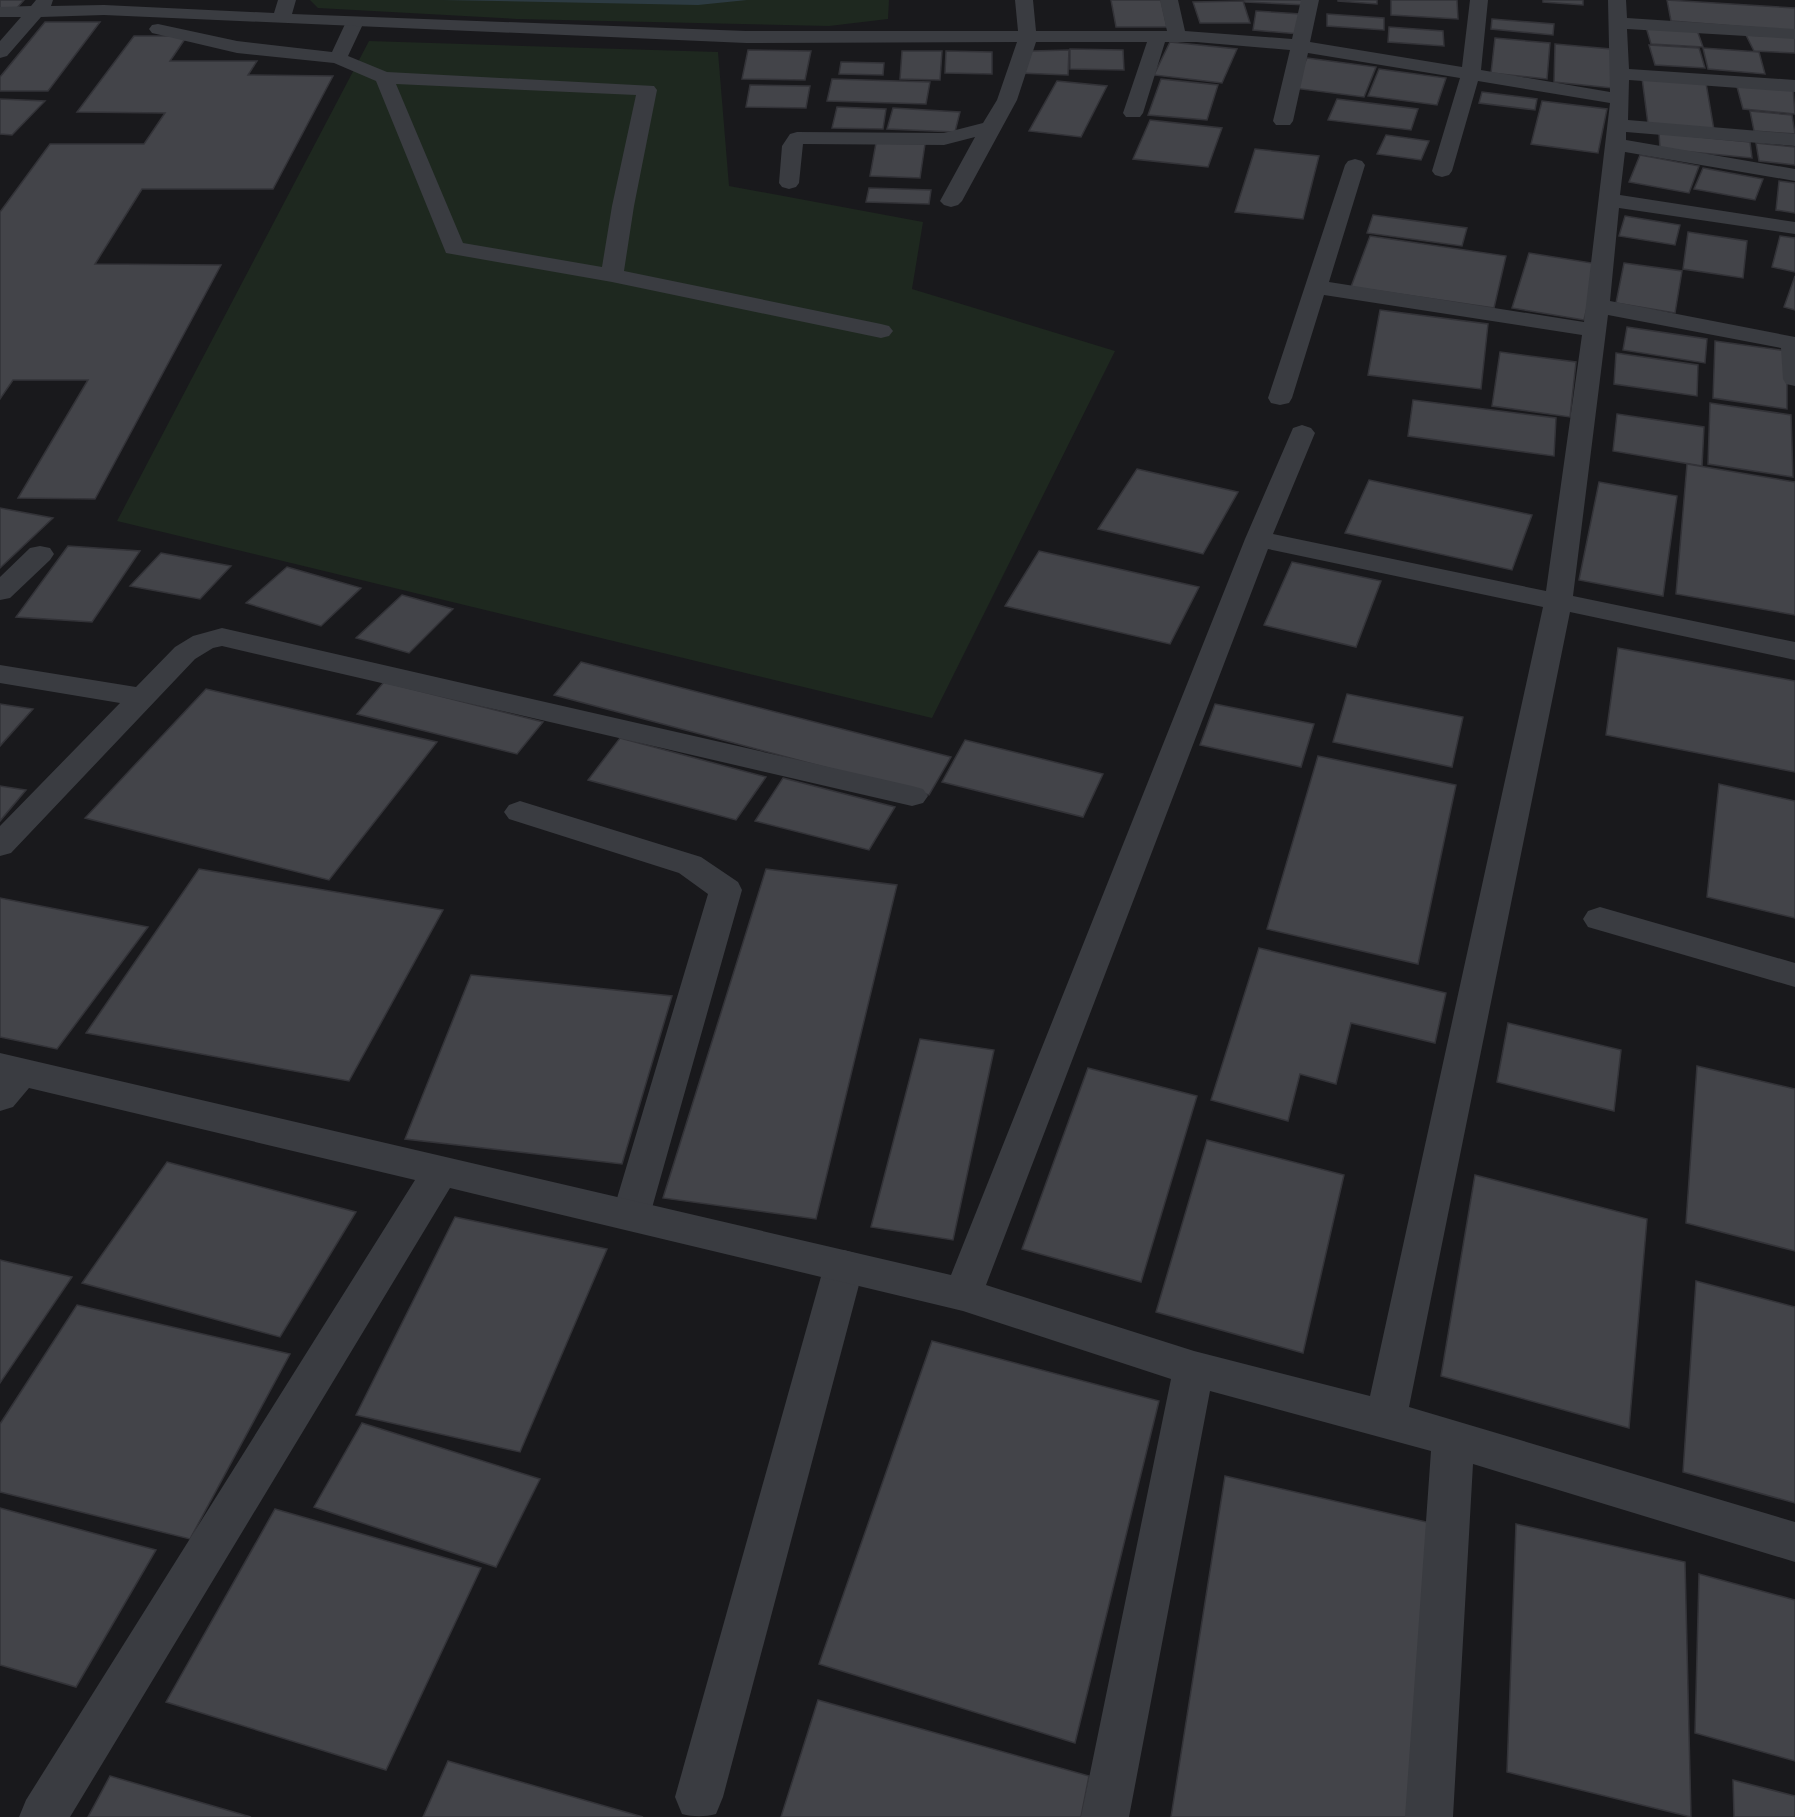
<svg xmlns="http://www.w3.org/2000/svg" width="1795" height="1817" viewBox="0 0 1795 1817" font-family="'Asap Condensed',sans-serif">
  <rect width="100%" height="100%" fill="#19191c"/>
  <g fill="#1e281f">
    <path d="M 310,0 L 889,0 L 888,19 L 829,26 L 517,19 L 318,8 Z"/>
    <path d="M 369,41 L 718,52 L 729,186 L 923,222 L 912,289 L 1115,351 L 932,718 L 117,521 Z"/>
  </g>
  <path fill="#2d3b42" d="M 442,0 L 747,0 L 698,5 Z"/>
  <g fill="#434449" stroke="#333338" stroke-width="1.5">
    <path d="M 0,0 L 24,0 L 16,9 L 0,9 Z"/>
    <path d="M 1111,0 L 1161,0 L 1167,27 L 1116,27 Z"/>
    <path d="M 1244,0 L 1307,0 L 1306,5 L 1245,2 Z"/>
    <path d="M 1338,0 L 1377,0 L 1377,4 L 1338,1 Z"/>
    <path d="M 1391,0 L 1457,0 L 1458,19 L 1391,15 Z"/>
    <path d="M 1543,0 L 1583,0 L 1583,5 L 1543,2 Z"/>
    <path d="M 1667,0 L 1795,8 L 1795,31 L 1671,21 Z"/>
    <path d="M 1243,1 L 1250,23 L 1200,23 L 1193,2 Z"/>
    <path d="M 1256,11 L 1301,14 L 1299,34 L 1253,30 Z"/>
    <path d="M 1327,14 L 1384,18 L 1384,30 L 1327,26 Z"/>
    <path d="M 1492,19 L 1554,24 L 1553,35 L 1491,29 Z"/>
    <path d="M 45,22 L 100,22 L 48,91 L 0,91 L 0,77 Z"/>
    <path d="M 1389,27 L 1443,31 L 1444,46 L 1388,42 Z"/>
    <path d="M 1646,27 L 1697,30 L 1703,47 L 1651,44 Z"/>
    <path d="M 1746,35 L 1795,37 L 1795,53 L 1754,51 Z"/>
    <path d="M 134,36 L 187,36 L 170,61 L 257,61 L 248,75 L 333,76 L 273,189 L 142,189 L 95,264 L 221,265 L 95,499 L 18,498 L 88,380 L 13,380 L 0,399 L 0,212 L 50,144 L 144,144 L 165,113 L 77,112 Z"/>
    <path d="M 1495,38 L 1550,43 L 1547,79 L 1491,73 Z"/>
    <path d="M 1170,42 L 1237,49 L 1222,83 L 1154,75 Z"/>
    <path d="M 1555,44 L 1611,49 L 1612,88 L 1554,82 Z"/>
    <path d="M 1649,45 L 1699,48 L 1705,68 L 1655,65 Z"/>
    <path d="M 1703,48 L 1759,52 L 1765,74 L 1708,69 Z"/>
    <path d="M 1070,49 L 1123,50 L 1124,70 L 1070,69 Z"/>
    <path d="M 748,50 L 811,51 L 805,80 L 742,79 Z"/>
    <path d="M 1069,50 L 1068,75 L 1019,73 L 1032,51 Z"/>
    <path d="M 902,51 L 942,51 L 940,80 L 900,79 Z"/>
    <path d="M 946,51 L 992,52 L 992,74 L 945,73 Z"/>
    <path d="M 1307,58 L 1376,67 L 1364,97 L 1293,88 Z"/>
    <path d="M 841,62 L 884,63 L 883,75 L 839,74 Z"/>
    <path d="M 1379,69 L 1446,78 L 1437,105 L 1368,96 Z"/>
    <path d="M 1642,78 L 1706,83 L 1714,130 L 1648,124 Z"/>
    <path d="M 832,79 L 930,82 L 926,104 L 827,101 Z"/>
    <path d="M 1161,79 L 1218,85 L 1207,120 L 1148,115 Z"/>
    <path d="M 1057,81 L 1107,86 L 1081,137 L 1029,131 Z"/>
    <path d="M 1736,83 L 1793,88 L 1795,114 L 1743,109 Z"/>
    <path d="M 750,85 L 810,86 L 806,108 L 746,107 Z"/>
    <path d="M 1482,92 L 1537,99 L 1535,110 L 1479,103 Z"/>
    <path d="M 0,99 L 45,101 L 12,135 L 0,134 Z"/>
    <path d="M 1337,99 L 1418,109 L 1411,130 L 1328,120 Z"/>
    <path d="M 1542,101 L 1607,109 L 1598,153 L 1531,144 Z"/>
    <path d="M 837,107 L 886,109 L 883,129 L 832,128 Z"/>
    <path d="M 893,108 L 960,112 L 955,132 L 887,129 Z"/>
    <path d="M 1750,111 L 1792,115 L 1795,134 L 1754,131 Z"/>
    <path d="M 1150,120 L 1222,128 L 1208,167 L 1133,159 Z"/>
    <path d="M 1659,133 L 1750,142 L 1752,158 L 1660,149 Z"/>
    <path d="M 1386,135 L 1429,141 L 1421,160 L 1377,154 Z"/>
    <path d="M 876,143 L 925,144 L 920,178 L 870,176 Z"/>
    <path d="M 1756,143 L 1795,147 L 1795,165 L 1759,161 Z"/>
    <path d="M 1255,149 L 1319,156 L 1303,219 L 1235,212 Z"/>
    <path d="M 1640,155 L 1699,166 L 1689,193 L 1629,182 Z"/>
    <path d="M 1703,168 L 1763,179 L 1755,200 L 1694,189 Z"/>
    <path d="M 1779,181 L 1795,183 L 1795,213 L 1776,210 Z"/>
    <path d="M 869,188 L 931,190 L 929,204 L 866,202 Z"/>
    <path d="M 1373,215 L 1467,228 L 1462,246 L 1367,233 Z"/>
    <path d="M 1625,216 L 1680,225 L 1675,245 L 1619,236 Z"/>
    <path d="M 1688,232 L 1747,241 L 1743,278 L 1683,269 Z"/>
    <path d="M 1370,236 L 1506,256 L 1494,308 L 1351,287 Z"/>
    <path d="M 1780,236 L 1795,238 L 1795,272 L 1772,267 Z"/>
    <path d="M 1529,253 L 1598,264 L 1584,320 L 1512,308 Z"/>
    <path d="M 1624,263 L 1682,271 L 1675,313 L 1616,303 Z"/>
    <path d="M 1795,276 L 1795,310 L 1784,307 Z"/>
    <path d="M 1380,310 L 1488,324 L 1481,389 L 1368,375 Z"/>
    <path d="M 1627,327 L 1707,339 L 1705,363 L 1623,350 Z"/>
    <path d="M 1715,341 L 1787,351 L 1787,409 L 1713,398 Z"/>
    <path d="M 1500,352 L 1576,362 L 1570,417 L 1492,406 Z"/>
    <path d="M 1616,353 L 1698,365 L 1697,396 L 1614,384 Z"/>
    <path d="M 1413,400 L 1556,418 L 1554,456 L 1408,436 Z"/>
    <path d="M 1710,403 L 1791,415 L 1793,477 L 1708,464 Z"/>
    <path d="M 1617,414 L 1704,427 L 1702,466 L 1613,451 Z"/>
    <path d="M 1687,464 L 1795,482 L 1795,615 L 1676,594 Z"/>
    <path d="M 1137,469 L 1238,492 L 1203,554 L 1098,529 Z"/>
    <path d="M 1369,480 L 1532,515 L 1512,570 L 1345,533 Z"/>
    <path d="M 1599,482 L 1677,496 L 1663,596 L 1579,580 Z"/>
    <path d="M 0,508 L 53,518 L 0,568 Z"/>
    <path d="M 68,546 L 140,551 L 92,622 L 16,617 Z"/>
    <path d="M 1039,551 L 1199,587 L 1170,644 L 1005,606 Z"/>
    <path d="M 161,553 L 231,566 L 200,599 L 130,586 Z"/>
    <path d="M 1292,562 L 1381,581 L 1356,647 L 1264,625 Z"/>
    <path d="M 287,567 L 361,588 L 321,626 L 246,603 Z"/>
    <path d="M 402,595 L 453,609 L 409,653 L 356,638 Z"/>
    <path d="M 1618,648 L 1795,681 L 1795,772 L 1606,735 Z"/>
    <path d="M 581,662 L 951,757 L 929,795 L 554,695 Z"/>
    <path d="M 384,682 L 543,722 L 517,754 L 357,714 Z"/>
    <path d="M 206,689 L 437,742 L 329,880 L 85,818 Z"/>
    <path d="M 1347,694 L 1463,717 L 1452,767 L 1333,742 Z"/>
    <path d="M 0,704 L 33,709 L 0,746 Z"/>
    <path d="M 1215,704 L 1314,724 L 1301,767 L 1200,745 Z"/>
    <path d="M 620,738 L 766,777 L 736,820 L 588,780 Z"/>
    <path d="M 965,740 L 1103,774 L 1083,817 L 942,782 Z"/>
    <path d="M 1318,756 L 1456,785 L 1418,964 L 1267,929 Z"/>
    <path d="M 783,778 L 895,807 L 869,850 L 755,821 Z"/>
    <path d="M 1719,784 L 1795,801 L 1795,918 L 1707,897 Z"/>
    <path d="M 0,786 L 26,790 L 0,821 Z"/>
    <path d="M 199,869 L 443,910 L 349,1081 L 86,1033 Z"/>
    <path d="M 766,869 L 897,885 L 816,1219 L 663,1198 Z"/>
    <path d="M 0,898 L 148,927 L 57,1049 L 0,1037 Z"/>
    <path d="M 1259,948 L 1446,993 L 1435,1043 L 1351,1023 L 1336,1084 L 1300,1074 L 1288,1121 L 1211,1100 Z"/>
    <path d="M 471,975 L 672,996 L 622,1164 L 405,1139 Z"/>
    <path d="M 1508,1023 L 1621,1050 L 1614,1111 L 1497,1082 Z"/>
    <path d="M 920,1039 L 994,1050 L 953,1240 L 871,1227 Z"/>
    <path d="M 1697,1066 L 1795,1089 L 1795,1251 L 1686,1223 Z"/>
    <path d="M 1088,1068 L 1197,1096 L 1141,1282 L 1022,1249 Z"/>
    <path d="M 1207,1140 L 1344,1175 L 1303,1353 L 1156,1312 Z"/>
    <path d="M 167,1162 L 356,1212 L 280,1337 L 82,1283 Z"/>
    <path d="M 1475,1175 L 1647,1219 L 1629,1428 L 1441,1376 Z"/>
    <path d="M 455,1217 L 607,1249 L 520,1452 L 356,1415 Z"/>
    <path d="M 0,1260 L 72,1277 L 0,1383 Z"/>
    <path d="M 1696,1281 L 1795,1307 L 1795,1503 L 1683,1472 Z"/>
    <path d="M 77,1305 L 290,1354 L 190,1539 L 0,1492 L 0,1424 Z"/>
    <path d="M 932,1341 L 1159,1401 L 1075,1743 L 819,1664 Z"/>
    <path d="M 362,1423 L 540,1479 L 496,1567 L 314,1507 Z"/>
    <path d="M 1225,1476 L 1431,1523 L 1408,1817 L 1171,1817 Z"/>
    <path d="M 0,1508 L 156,1550 L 76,1687 L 0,1665 Z"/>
    <path d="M 275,1509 L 481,1568 L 386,1770 L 166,1702 Z"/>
    <path d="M 1516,1524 L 1685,1562 L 1691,1817 L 1507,1772 Z"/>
    <path d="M 1699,1574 L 1795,1600 L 1795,1761 L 1695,1733 Z"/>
    <path d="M 818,1700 L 1089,1776 L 1081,1817 L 781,1817 Z"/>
    <path d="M 448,1761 L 643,1817 L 423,1817 Z"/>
    <path d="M 110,1776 L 251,1817 L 88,1817 Z"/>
    <path d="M 1733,1780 L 1795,1796 L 1795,1817 L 1734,1817 Z"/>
  </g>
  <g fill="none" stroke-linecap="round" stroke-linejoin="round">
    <g fill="#3a3c41" fill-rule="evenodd">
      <path d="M 355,17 L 361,18 L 364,22 L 348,56 L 387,72 L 654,86 L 657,90 L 634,206 L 624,271 L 881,324 L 889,326 L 893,331 L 889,336 L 881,338 L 612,282 L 446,253 L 376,81 L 334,63 L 237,53 L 152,33 L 149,29 L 152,25 L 158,24 L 237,41 L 332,52 L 346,22 L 349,18 ZM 396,84 L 636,95 L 612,206 L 602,267 L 463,243 Z"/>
      <path d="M 520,801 L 701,857 L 738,882 L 742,890 L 650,1215 L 644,1226 L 631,1231 L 618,1226 L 612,1215 L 708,894 L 679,873 L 509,819 L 504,812 L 509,805 Z"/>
      <path d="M 1600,907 L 1795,963 L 1795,987 L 1588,927 L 1583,919 L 1588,911 Z"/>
      <path d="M 844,1250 L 858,1254 L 864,1266 L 723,1797 L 716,1814 C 705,1817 693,1817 682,1814 L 675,1797 L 824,1266 L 830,1254 Z"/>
    </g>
    <g fill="#3a3c41" fill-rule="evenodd">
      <path d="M 36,0 L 53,0 L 51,6 L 104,5 L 274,13 L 278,0 L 296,0 L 292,14 L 746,31 L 1018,31 L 1015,0 L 1033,0 L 1036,31 L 1167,31 L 1160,0 L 1178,0 L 1185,31 L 1292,39 L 1301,0 L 1319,0 L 1310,42 L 1462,67 L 1470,0 L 1488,0 L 1481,70 L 1610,92 L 1608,0 L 1626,0 L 1627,18 L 1795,29 L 1795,39 L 1627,29 L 1629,69 L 1795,80 L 1795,92 L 1629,80 L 1628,120 L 1795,134 L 1795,146 L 1626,132 L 1626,140 L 1795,169 L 1795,181 L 1625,152 L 1620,195 L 1795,222 L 1795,234 L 1619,208 L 1610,301 L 1795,337 L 1795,386 L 1786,384 L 1783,379 L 1781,348 L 1608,315 L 1573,596 L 1795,642 L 1795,660 L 1570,612 L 1409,1407 L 1795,1522 L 1795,1562 L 1473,1464 L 1453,1817 L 1405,1817 L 1431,1451 L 1210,1391 L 1129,1817 L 1081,1817 L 1171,1379 L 963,1311 L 450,1188 L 70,1817 L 19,1817 L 26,1800 L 415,1180 L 29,1088 L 13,1107 L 0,1111 L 0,1053 L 951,1275 L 1245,539 L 1293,428 L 1302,425 L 1311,428 L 1315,433 L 1273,534 L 1546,591 L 1582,335 L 1324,295 L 1292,398 L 1289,403 L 1280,405 L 1271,403 L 1268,398 L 1345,165 L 1348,161 L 1355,159 L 1362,161 L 1365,165 L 1329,282 L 1584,322 L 1610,103 L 1478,81 L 1452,171 L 1449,175 L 1442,177 L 1435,175 L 1432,171 L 1460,78 L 1308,53 L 1293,121 L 1290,125 L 1276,125 L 1273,121 L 1290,50 L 1196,42 L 1165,42 L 1143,113 L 1140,117 L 1126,117 L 1123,113 L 1147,42 L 1036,42 L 1017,100 L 962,201 L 958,205 L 951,207 L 944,205 L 940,201 L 975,137 L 944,145 L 803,144 L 799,183 L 796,187 L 789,189 L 782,187 L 779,183 L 782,146 L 790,134 L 797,132 L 944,133 L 983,123 L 997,100 L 1017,42 L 746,43 L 104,15 L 41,17 L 7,56 L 0,58 L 0,41 L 21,17 L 0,17 L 0,7 L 31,6 ZM 1268,549 L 1543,607 L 1370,1396 L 1194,1351 L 986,1285 Z"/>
      <path d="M 40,546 L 50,548 L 54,554 L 50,560 L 10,598 L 0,600 L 0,577 L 30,548 Z"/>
      <path d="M 222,628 L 912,786 L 923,789 L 928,796 L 923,803 L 912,806 L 222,646 L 213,648 L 195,659 L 11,853 L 0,856 L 0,826 L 120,703 L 0,683 L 0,665 L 136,687 L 175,647 L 193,636 Z"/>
    </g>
  </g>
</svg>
